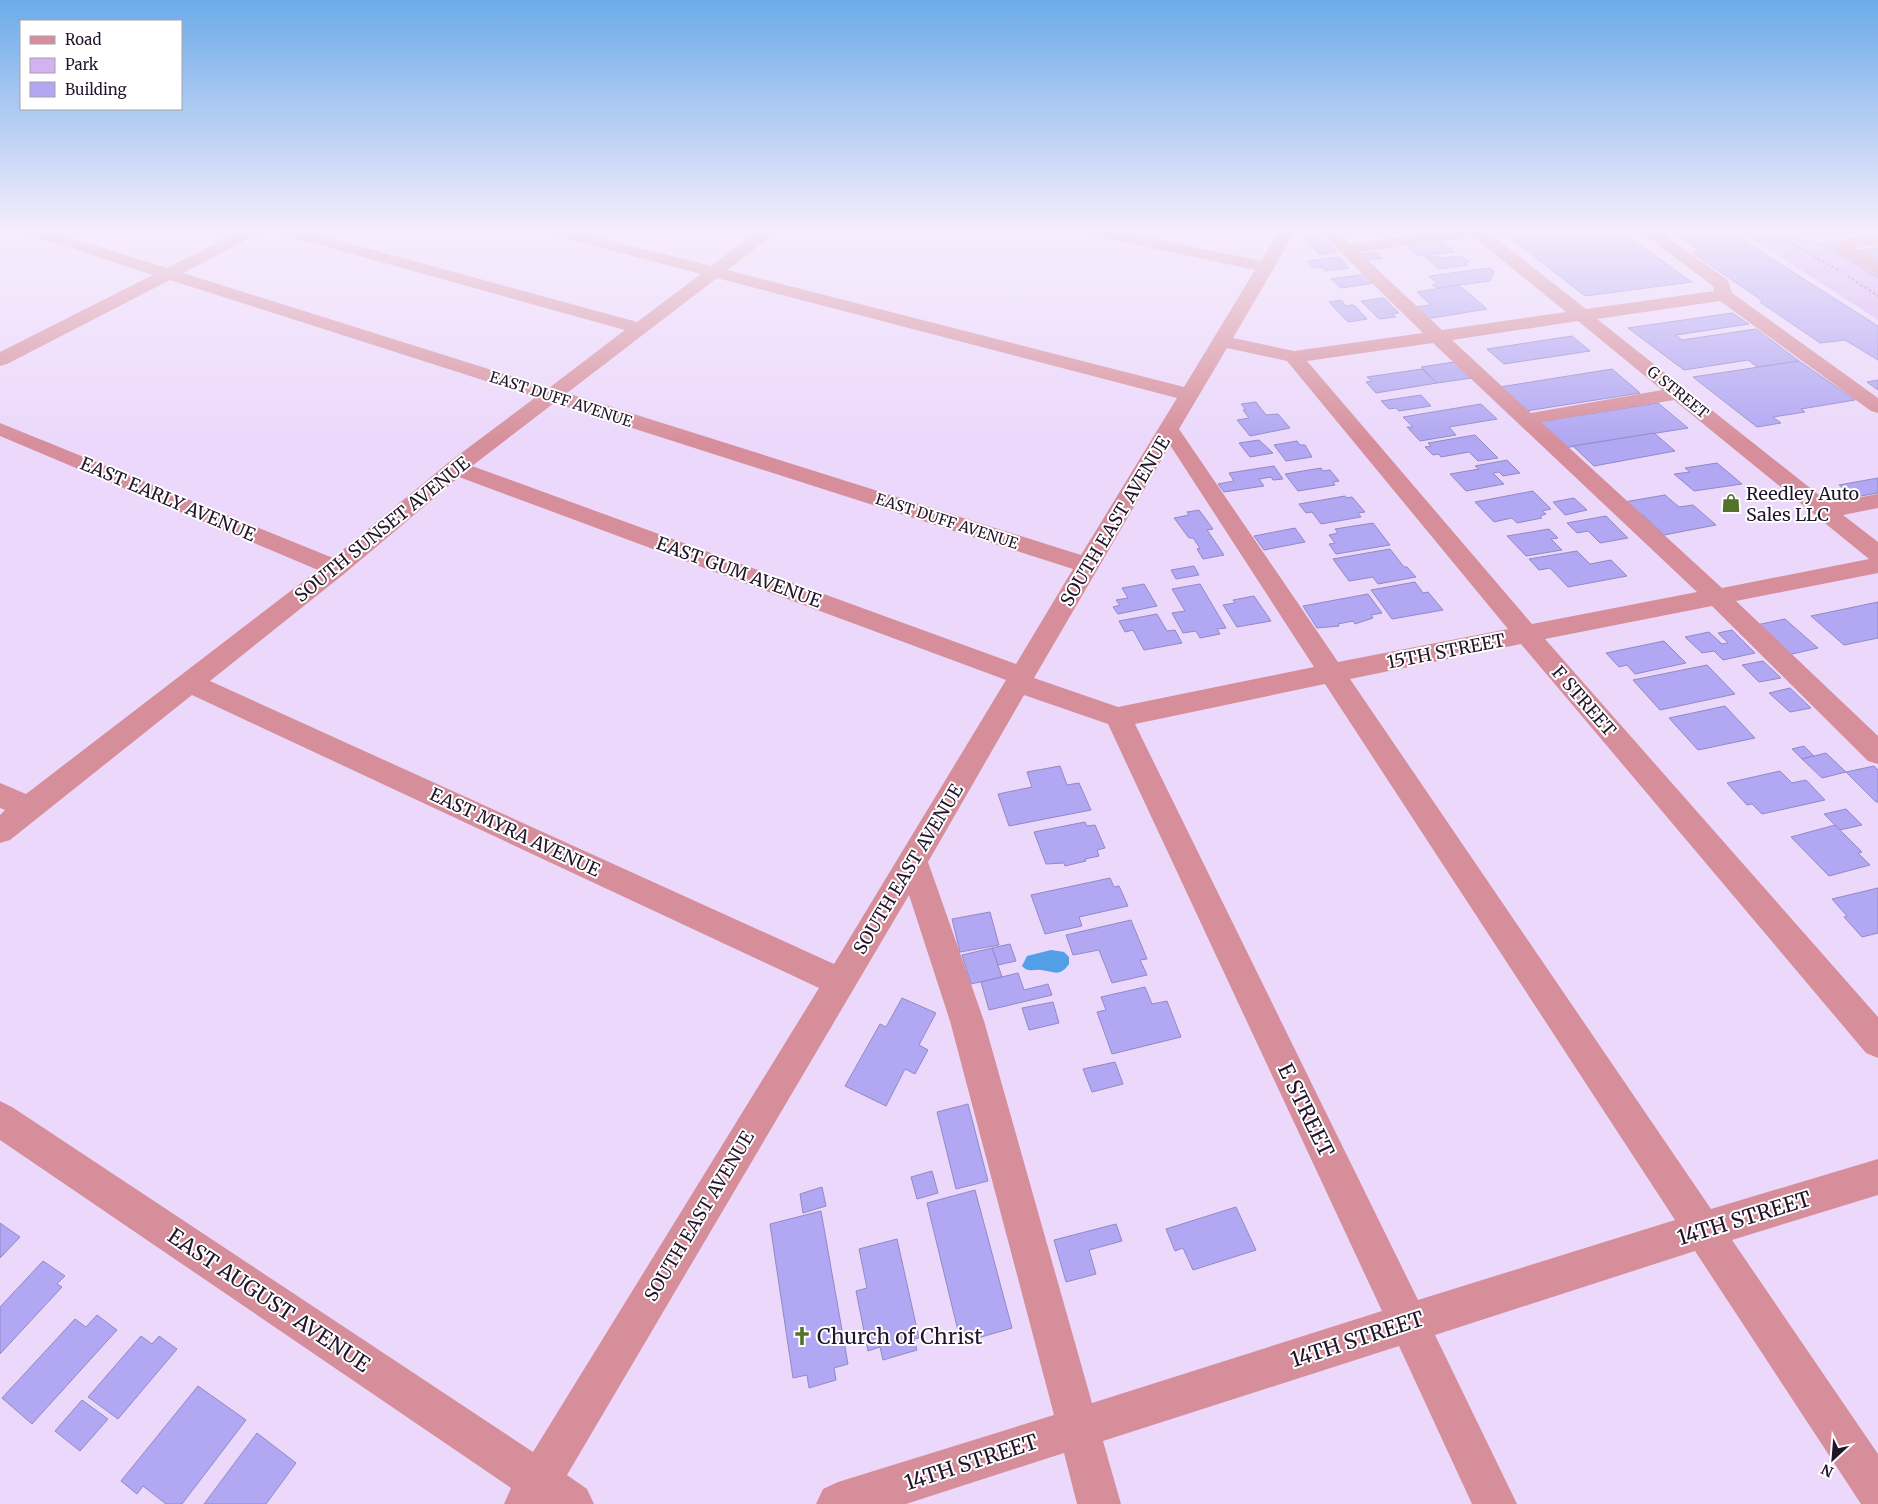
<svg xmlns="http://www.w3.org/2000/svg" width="1878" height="1504" viewBox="0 0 1878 1504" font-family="Merriweather,serif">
  <rect width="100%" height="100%" fill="#ebd8fb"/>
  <path fill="#d4b1f1" d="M 1742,232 L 1801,232 L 1878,278 L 1878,320 Z"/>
  <path fill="#529ee7" d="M 1051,950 L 1064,952 L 1069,957 L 1069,964 C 1059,978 1054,971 1041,970 C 1033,969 1029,973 1022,966 L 1027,956 Z"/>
  <g fill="#b1a7f2" stroke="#918ac5">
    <path d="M 1503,232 L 1621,232 L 1692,282 L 1585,296 Z"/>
    <path d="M 1671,232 L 1730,232 L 1878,326 L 1878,360 L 1845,340 L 1820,343 L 1760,302 L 1763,301 L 1692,253 L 1700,251 Z"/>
    <path d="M 1801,232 L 1841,232 L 1844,233 L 1812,238 Z"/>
    <path d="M 1321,237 L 1337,252 L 1320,255 L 1304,239 Z"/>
    <path d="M 1441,240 L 1455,252 L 1419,256 L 1406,245 Z"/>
    <path d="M 1827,242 L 1878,272 L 1878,278 L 1820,243 Z"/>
    <path d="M 1878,248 L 1878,264 L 1856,251 Z"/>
    <path d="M 1376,252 L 1383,258 L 1367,260 L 1360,254 Z"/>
    <path d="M 1437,256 L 1440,258 L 1455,256 L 1462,257 L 1469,262 L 1464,263 L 1467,265 L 1439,269 L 1425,257 Z"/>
    <path d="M 1339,257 L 1349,268 L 1325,271 L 1321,267 L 1314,268 L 1308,261 Z"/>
    <path d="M 1489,268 L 1494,271 L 1490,281 L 1437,288 L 1432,285 L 1437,284 L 1429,276 Z"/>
    <path d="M 1365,274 L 1374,283 L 1341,288 L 1331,279 Z"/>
    <path d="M 1459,285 L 1487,309 L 1426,319 L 1414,307 L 1431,305 L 1417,292 Z"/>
    <path d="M 1384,298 L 1399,313 L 1392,314 L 1396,317 L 1379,319 L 1361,301 Z"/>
    <path d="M 1341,300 L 1346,306 L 1354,305 L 1367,319 L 1348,322 L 1329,302 Z"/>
    <path d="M 1732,313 L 1749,324 L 1676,335 L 1682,340 L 1756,329 L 1799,361 L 1757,367 L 1748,360 L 1684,370 L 1628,328 Z"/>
    <path d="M 1572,336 L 1590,351 L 1504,364 L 1487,349 Z"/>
    <path d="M 1799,361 L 1855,400 L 1801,409 L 1805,412 L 1773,417 L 1781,423 L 1757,427 L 1693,377 Z"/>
    <path d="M 1454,362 L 1472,378 L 1437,383 L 1421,367 Z"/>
    <path d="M 1422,369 L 1437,383 L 1376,393 L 1366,382 L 1372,381 L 1367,377 Z"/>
    <path d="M 1612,369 L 1640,393 L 1526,411 L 1500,387 Z"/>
    <path d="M 1878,380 L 1878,390 L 1867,382 Z"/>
    <path d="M 1421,395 L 1431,406 L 1399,411 L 1396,408 L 1389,409 L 1381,401 Z"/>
    <path d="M 1256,402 L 1266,415 L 1278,414 L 1290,428 L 1250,436 L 1237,420 L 1249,418 L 1243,410 L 1246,410 L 1241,404 Z"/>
    <path d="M 1658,403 L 1688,428 L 1564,448 L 1537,422 Z"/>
    <path d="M 1481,404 L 1497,419 L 1449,427 L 1456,435 L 1420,441 L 1407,427 L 1413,427 L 1403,417 Z"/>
    <path d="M 1654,433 L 1675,451 L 1594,466 L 1573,446 Z"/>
    <path d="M 1475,435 L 1498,458 L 1478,461 L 1469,452 L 1441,457 L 1439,454 L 1433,455 L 1425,447 L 1431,446 L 1428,443 Z"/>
    <path d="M 1259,440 L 1273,453 L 1250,457 L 1239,443 Z"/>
    <path d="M 1297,441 L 1300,445 L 1305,445 L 1312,457 L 1286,461 L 1274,445 Z"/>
    <path d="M 1507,460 L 1520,473 L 1503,476 L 1499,472 L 1493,473 L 1504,484 L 1466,491 L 1450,474 L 1479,469 L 1475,466 Z"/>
    <path d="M 1717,463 L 1742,484 L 1694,491 L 1674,474 L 1690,472 L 1685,468 Z"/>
    <path d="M 1274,466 L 1283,479 L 1273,480 L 1271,477 L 1259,479 L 1264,486 L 1224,492 L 1218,484 L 1234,481 L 1229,473 Z"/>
    <path d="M 1321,468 L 1323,471 L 1330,470 L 1339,481 L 1333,482 L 1335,485 L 1298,491 L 1285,474 Z"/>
    <path d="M 1878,478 L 1878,493 L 1855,497 L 1839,485 Z"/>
    <path d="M 1533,491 L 1551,509 L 1542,511 L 1546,514 L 1540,516 L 1542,518 L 1517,523 L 1512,518 L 1494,522 L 1475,502 Z"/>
    <path d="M 1665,495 L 1679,507 L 1693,505 L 1716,525 L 1664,535 L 1643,515 L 1639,516 L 1624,502 Z"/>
    <path d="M 1345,496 L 1346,498 L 1352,497 L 1365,512 L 1358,513 L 1361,517 L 1321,524 L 1312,512 L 1306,513 L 1299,504 Z"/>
    <path d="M 1574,498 L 1587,510 L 1565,515 L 1553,502 Z"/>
    <path d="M 1199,510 L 1213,529 L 1207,530 L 1224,555 L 1203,559 L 1197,549 L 1200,548 L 1193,538 L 1189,538 L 1174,518 L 1189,515 L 1187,512 Z"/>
    <path d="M 1606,516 L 1628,538 L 1600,543 L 1588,531 L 1577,533 L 1567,523 Z"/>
    <path d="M 1373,523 L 1390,545 L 1336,554 L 1329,544 L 1335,543 L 1329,535 L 1338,533 L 1335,529 Z"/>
    <path d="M 1295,528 L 1305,542 L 1264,550 L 1254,536 Z"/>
    <path d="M 1549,529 L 1558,538 L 1551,539 L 1562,550 L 1526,556 L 1507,536 Z"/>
    <path d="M 1390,549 L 1404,567 L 1407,567 L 1416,577 L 1378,584 L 1373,577 L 1349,581 L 1333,559 Z"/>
    <path d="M 1577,551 L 1590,564 L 1611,560 L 1627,576 L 1568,587 L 1550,568 L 1539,570 L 1529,559 Z"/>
    <path d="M 1194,566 L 1199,575 L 1176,579 L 1171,570 Z"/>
    <path d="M 1415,582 L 1423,593 L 1428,592 L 1443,610 L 1392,619 L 1371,590 Z"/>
    <path d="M 1144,584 L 1157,606 L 1118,614 L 1113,607 L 1120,605 L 1116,600 L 1128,598 L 1122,588 Z"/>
    <path d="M 1200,584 L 1226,628 L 1217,629 L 1220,634 L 1200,638 L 1196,631 L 1183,633 L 1172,613 L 1185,611 L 1172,589 Z"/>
    <path d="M 1368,594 L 1382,613 L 1371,615 L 1373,618 L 1355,624 L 1353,621 L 1338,624 L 1339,626 L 1317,628 L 1303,606 Z"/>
    <path d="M 1254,596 L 1271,621 L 1237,627 L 1223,605 L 1235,603 L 1233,600 Z"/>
    <path d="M 1878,602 L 1878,638 L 1844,645 L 1811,616 Z"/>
    <path d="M 1157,614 L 1167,631 L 1175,630 L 1182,643 L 1144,650 L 1133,630 L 1125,632 L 1119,621 Z"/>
    <path d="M 1785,619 L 1818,648 L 1788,655 L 1756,625 Z"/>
    <path d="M 1732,630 L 1755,653 L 1723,660 L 1714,651 L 1702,653 L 1685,637 L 1709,632 L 1722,644 L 1728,643 L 1718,633 Z"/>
    <path d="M 1664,641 L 1686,663 L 1635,674 L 1627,665 L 1619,667 L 1606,653 Z"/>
    <path d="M 1763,661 L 1781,678 L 1759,682 L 1742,665 Z"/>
    <path d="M 1707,665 L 1735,694 L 1660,710 L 1633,680 Z"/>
    <path d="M 1790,688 L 1811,708 L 1790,712 L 1769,693 Z"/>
    <path d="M 1725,706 L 1755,738 L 1698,750 L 1669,718 Z"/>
    <path d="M 1804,746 L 1814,756 L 1802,759 L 1792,749 Z"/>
    <path d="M 1826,753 L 1846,772 L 1822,778 L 1802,759 Z"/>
    <path d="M 1060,766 L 1067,785 L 1079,783 L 1091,810 L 1009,826 L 998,794 L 1032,787 L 1027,772 Z"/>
    <path d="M 1874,766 L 1878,770 L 1878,802 L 1876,802 L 1846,772 Z"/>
    <path d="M 1780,771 L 1792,783 L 1806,780 L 1825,800 L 1762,814 L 1752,804 L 1747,805 L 1727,783 Z"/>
    <path d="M 1846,809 L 1862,825 L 1840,830 L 1824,814 Z"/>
    <path d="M 1085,822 L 1087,826 L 1095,825 L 1105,848 L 1097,850 L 1099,856 L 1085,859 L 1086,861 L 1065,866 L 1064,863 L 1046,864 L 1034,832 Z"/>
    <path d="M 1835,825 L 1862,852 L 1858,853 L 1870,865 L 1829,876 L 1791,837 Z"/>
    <path d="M 1110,878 L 1114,887 L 1119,886 L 1128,906 L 1079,917 L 1082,926 L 1045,934 L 1031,895 Z"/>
    <path d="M 1878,888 L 1878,933 L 1862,937 L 1844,917 L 1847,916 L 1832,899 Z"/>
    <path d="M 990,912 L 999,945 L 960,952 L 952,919 Z"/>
    <path d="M 1131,920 L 1147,959 L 1140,960 L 1147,975 L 1112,983 L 1099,950 L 1073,955 L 1066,935 Z"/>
    <path d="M 1010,944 L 1016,961 L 998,965 L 992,948 Z"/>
    <path d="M 992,948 L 1002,977 L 971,984 L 962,955 Z"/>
    <path d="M 1018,973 L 1024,990 L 1048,984 L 1052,995 L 989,1010 L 981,982 Z"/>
    <path d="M 1145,987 L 1152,1004 L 1167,1001 L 1181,1037 L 1112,1054 L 1097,1012 L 1106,1010 L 1101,997 Z"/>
    <path d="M 902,998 L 936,1013 L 919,1045 L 928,1050 L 915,1074 L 905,1069 L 886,1106 L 845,1086 L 880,1024 L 886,1027 Z"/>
    <path d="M 1053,1002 L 1059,1023 L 1029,1030 L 1022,1008 Z"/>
    <path d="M 1115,1062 L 1123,1084 L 1092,1092 L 1083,1069 Z"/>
    <path d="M 968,1104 L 988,1181 L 956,1189 L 937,1112 Z"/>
    <path d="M 932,1171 L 938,1193 L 917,1199 L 911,1177 Z"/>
    <path d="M 822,1187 L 826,1206 L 803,1213 L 800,1194 Z"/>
    <path d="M 975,1190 L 1012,1328 L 961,1343 L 927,1203 Z"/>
    <path d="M 1236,1207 L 1256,1250 L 1193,1270 L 1183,1248 L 1175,1251 L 1166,1229 Z"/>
    <path d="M 821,1211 L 848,1364 L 834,1368 L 836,1380 L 809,1388 L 807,1375 L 793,1378 L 770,1224 Z"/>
    <path d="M 0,1223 L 20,1237 L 0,1258 Z"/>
    <path d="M 1116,1224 L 1122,1241 L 1089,1250 L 1096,1274 L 1066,1282 L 1054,1240 Z"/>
    <path d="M 897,1239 L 919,1338 L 914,1339 L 917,1350 L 883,1360 L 880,1347 L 868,1351 L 856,1291 L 867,1288 L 859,1249 Z"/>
    <path d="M 43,1261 L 65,1276 L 57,1284 L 62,1287 L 0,1354 L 0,1307 Z"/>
    <path d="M 97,1315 L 117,1330 L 32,1424 L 2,1398 L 75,1319 L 86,1327 Z"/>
    <path d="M 141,1336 L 152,1344 L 159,1336 L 177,1349 L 118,1419 L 88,1397 Z"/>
    <path d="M 198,1386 L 246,1420 L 182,1504 L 166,1504 L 143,1486 L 137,1494 L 121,1481 Z"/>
    <path d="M 82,1400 L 108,1419 L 80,1451 L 55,1431 Z"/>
    <path d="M 257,1433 L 296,1463 L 266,1504 L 204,1504 Z"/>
  </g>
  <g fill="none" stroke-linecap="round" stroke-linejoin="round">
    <g stroke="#8c7c99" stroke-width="2" stroke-dasharray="2.5 2.5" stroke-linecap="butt">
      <path d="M 1770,232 L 1840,271"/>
      <path d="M 1848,276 L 1878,296"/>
    </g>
    <g fill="#d68f9a" fill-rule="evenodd">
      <path d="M 28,232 L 52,232 L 167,268 L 238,232 L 258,232 L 256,235 L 183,273 L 549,388 L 625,330 L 284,235 L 282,232 L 307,232 L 637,322 L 701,274 L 553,235 L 551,232 L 577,232 L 711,266 L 757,232 L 775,232 L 773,235 L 727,270 L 1184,387 L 1255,270 L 1100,237 L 1094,235 L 1092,232 L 1122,232 L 1261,261 L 1279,232 L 1295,232 L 1233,338 L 1294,351 L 1423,333 L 1320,232 L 1337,232 L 1350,244 L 1440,232 L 1488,232 L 1586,309 L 1714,291 L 1713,286 L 1641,232 L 1659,232 L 1728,280 L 1732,293 L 1878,398 L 1878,413 L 1871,411 L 1720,301 L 1597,319 L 1829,503 L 1878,494 L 1878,508 L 1843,515 L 1878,542 L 1878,573 L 1736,601 L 1878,736 L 1878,764 L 1868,761 L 1712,606 L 1545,639 L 1878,1017 L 1878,1058 L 1866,1053 L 1521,644 L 1350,679 L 1711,1209 L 1878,1159 L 1878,1195 L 1732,1240 L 1878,1454 L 1878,1504 L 1861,1504 L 1695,1251 L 1435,1335 L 1517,1504 L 1472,1504 L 1399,1346 L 1103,1441 L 1121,1504 L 1077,1504 L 1064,1453 L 906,1504 L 816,1504 L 823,1489 L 838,1482 L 1054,1415 L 950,1021 L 909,895 L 567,1475 L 587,1489 L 594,1504 L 504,1504 L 511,1488 L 0,1140 L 0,1101 L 12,1107 L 533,1452 L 819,988 L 192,695 L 10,840 L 0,843 L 0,815 L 5,810 L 0,808 L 0,783 L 26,794 L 318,570 L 0,436 L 0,423 L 333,558 L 448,463 L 536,397 L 170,280 L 7,364 L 0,366 L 0,352 L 153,275 L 30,235 ZM 1474,237 L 1566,312 L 1442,330 L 1359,252 ZM 717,278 L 1177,398 L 1081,555 L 567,393 ZM 1578,321 L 1662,390 L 1531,413 L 1452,340 ZM 1433,343 L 1697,592 L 1532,624 L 1307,361 ZM 1227,348 L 1287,361 L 1508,629 L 1338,662 L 1179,429 ZM 1674,400 L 1869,559 L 1722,588 L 1541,422 ZM 554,403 L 1073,569 L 1016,664 L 472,466 ZM 1170,445 L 1314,667 L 1118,707 L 1034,678 ZM 459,477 L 1006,680 L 834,964 L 210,681 L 344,574 ZM 1325,684 L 1675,1220 L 1418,1300 L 1135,724 ZM 1024,695 L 1108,724 L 1382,1311 L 1092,1403 L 984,1021 L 928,862 Z"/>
      <path d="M 1872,235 L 1878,237 L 1878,248 L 1870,245 L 1856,248 L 1878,261 L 1878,273 L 1872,272 L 1834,249 L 1832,245 L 1834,241 Z"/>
    </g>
  </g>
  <linearGradient id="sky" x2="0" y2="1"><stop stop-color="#6cabe8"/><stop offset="0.52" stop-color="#f6edfd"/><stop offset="1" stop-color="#f6edfd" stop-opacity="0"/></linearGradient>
  <rect width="1878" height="442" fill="url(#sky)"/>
  <defs>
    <g id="shop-bare" transform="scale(1.5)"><path d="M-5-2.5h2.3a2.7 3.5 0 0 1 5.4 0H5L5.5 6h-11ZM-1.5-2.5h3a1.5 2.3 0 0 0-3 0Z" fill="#527228" stroke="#fff" stroke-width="2.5" paint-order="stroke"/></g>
    <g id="church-bare" transform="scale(1.5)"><path d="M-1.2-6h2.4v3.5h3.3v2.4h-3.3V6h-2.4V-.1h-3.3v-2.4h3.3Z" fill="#527228" stroke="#fff" stroke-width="2.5" paint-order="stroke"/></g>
  </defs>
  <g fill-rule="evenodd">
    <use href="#shop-bare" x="1731" y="503"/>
    <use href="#church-bare" x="802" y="1336"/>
  </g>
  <g text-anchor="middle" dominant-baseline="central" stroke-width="4" stroke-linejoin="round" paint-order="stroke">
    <g font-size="15" fill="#21152a" stroke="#fff">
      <text transform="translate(1678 392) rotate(39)">G STREET</text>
      <text transform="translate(561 399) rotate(18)">EAST DUFF AVENUE</text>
      <text transform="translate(947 521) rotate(18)">EAST DUFF AVENUE</text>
    </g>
    <g font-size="18" fill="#21152a" stroke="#fff" text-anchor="start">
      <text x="1746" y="493">Reedley Auto<tspan x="1746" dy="21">Sales LLC</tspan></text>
    </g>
    <g font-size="18" fill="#21152a" stroke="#fff">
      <text transform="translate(168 499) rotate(23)">EAST EARLY AVENUE</text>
      <text transform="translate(1115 521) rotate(-59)">SOUTH EAST AVENUE</text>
      <text transform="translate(382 529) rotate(-39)">SOUTH SUNSET AVENUE</text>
      <text transform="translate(739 572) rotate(20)">EAST GUM AVENUE</text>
      <text transform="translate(1446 651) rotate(-11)">15TH STREET</text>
      <text transform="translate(1584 701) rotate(49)">F STREET</text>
      <text transform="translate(515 832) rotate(25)">EAST MYRA AVENUE</text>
      <text transform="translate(908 869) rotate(-59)">SOUTH EAST AVENUE</text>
      <text transform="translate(699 1216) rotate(-59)">SOUTH EAST AVENUE</text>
    </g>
    <g font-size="21" fill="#21152a" stroke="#fff">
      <text transform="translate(1306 1110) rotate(64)">E STREET</text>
      <text transform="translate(1744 1218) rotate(-17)">14TH STREET</text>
      <text transform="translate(269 1300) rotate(34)">EAST AUGUST AVENUE</text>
      <text transform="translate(1357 1339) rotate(-18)">14TH STREET</text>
      <text transform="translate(971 1462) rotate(-18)">14TH STREET</text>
    </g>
    <g font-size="21" fill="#21152a" stroke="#fff" text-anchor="start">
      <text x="817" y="1336">Church of Christ</text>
    </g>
  </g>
  <rect x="20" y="20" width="162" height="90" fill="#ffffff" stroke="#a6a1aa"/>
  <rect x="30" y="36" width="25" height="8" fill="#d68f9a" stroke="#a6a1aa"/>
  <text x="65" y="45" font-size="15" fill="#21152a">Road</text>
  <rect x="30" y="58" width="25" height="15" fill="#d4b1f1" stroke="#a6a1aa"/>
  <text x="65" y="70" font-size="15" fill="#21152a">Park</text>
  <rect x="30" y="82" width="25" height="15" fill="#b1a7f2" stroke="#a6a1aa"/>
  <text x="65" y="95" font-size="15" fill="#21152a">Building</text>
  <g transform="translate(1833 1459) rotate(206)" stroke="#ffffff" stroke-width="4" paint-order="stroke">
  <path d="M0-4L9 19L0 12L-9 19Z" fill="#21152a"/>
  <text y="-8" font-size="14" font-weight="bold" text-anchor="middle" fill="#21152a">N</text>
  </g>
</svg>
